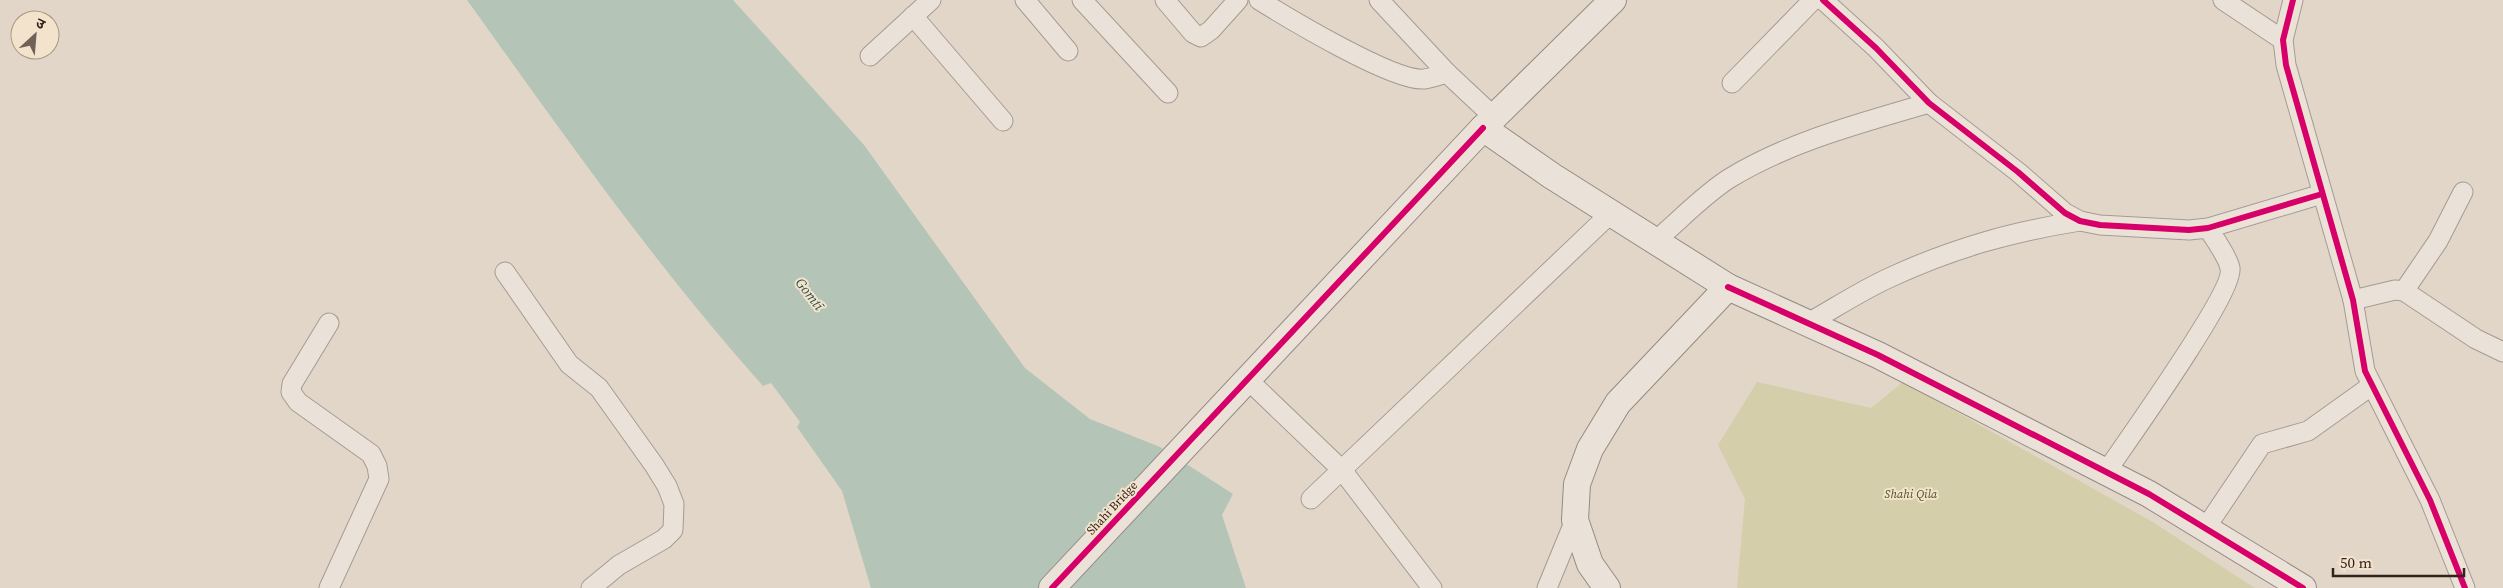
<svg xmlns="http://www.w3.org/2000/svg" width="2503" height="588" viewBox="0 0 2503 588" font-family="'Source Serif 4','Noto Sans Devanagari',serif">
  <rect width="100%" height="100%" fill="#e2d6c8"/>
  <path fill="#d5ceaa" d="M 1757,382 L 1871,408 L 1903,382 L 2151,521 L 2255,588 L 1737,588 L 1745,499 L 1718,445 Z"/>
  <path fill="#b4c5b8" d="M 467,0 L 733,0 L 864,145 L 1025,368 L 1090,419 L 1160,447 L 1233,494 L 1222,515 L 1246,588 L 871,588 L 842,491 L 797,427 L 800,422 L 771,383 L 763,386 C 655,265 561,131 467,0 Z"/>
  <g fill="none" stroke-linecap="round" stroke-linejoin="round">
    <g stroke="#a69b92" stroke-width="21">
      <g id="street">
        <path d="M 1025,0 L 1068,51"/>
        <path d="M 1082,0 L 1168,93"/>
        <path d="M 1165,0 L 1193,33 L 1201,37 L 1211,30 L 1238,0"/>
        <path d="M 1259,0 C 1288,18 1394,82 1424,79 C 1432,78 1439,75 1447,73"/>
        <path d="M 1379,0 L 1447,73 L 1494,117"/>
        <path d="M 1823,0 L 1876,48 L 1929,103 L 2018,172 L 2065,213 L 2080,221 L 2100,225 L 2189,230 L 2208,228 L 2322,194"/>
        <path d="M 2223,0 L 2283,40"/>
        <path d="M 2293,0 L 2283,40 L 2286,65 L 2353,300 L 2365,371 L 2430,500 L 2465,588"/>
        <path d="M 913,16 L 1003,121"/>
        <path d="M 870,56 L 931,0"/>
        <path d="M 1732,83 L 1813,0"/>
        <path d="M 1654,242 C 1678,222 1704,194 1730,178 C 1791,141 1861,123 1929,103"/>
        <path d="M 505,272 L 569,364 L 599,388 L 654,465 L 667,486 L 674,504 L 673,530 L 664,539 L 619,565 L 591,588"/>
        <path d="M 2404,291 L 2438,241 L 2463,192"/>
        <path d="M 2353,300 L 2395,290 L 2404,291 L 2476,339 L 2503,352"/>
        <path d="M 1808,323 C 1835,308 1862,290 1891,277 C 1954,248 2011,232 2080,221"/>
        <path d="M 1247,379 L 1342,470 L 1432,588"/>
        <path d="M 2106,472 C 2125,444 2235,291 2230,268 C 2228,257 2214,238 2208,228"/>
        <path d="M 1311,499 L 1610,214"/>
        <path d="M 2205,529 L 2262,444 L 2308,431 L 2371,386"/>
        <path d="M 329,588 L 379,479 L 377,466 L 371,454 L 298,402 L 291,392 L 292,384 L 329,323"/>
        <path d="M 1547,588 L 1575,520"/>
      </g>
    </g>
    <g stroke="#968b82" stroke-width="28">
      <g id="secondary">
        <path d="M 1483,128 L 1552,176 L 1728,287 L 1878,355 L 2149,494 L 2303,588"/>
        <path d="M 1052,588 L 1483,128 L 1613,0"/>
        <path d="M 1607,588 L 1590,564 L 1575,520 L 1577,484 L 1590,449 L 1618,403 L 1728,287"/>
      </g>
    </g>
    <use href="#street" stroke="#eae2d9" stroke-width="19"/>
    <use href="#secondary" stroke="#eae2d9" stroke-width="26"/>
    <g stroke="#f4e3cc" stroke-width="9">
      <g id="cycleway">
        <path d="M 1823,0 L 1876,48 L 1929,103 L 2018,172 L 2065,213 L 2080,221 L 2100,225 L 2189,230 L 2208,228 L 2322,194"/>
        <path d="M 2293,0 L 2283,40 L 2286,65 L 2353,300 L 2365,371 L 2430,500 L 2465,588"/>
        <path d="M 1728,287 L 1878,355 L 2149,494 L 2303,588"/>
        <path d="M 1052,588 L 1483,128"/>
      </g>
    </g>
    <use href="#cycleway" stroke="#d6006c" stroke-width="6"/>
  </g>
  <g text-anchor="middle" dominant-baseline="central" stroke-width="4" stroke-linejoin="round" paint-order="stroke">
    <g font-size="12" font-style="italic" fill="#4b5022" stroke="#f4e3cc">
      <text x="1911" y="494">Shahi Qila</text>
    </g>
    <g font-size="12" fill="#34231b" stroke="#f4e3cc">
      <text transform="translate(1112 508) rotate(-47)">Shahi Bridge</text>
    </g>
    <g font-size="14" font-style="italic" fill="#2a534a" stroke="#f4e3cc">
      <text transform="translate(810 294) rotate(52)">Gomtī</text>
    </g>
  </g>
  <g transform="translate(35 35) rotate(26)"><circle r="24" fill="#f4e3cc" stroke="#a79685"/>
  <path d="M0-4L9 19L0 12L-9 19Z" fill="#716258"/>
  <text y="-8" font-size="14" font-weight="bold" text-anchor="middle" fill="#34231b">उ</text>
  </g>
  <path d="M2333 568v8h131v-8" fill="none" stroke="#34231b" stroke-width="2.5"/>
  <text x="2340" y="568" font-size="15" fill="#34231b" stroke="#f4e3cc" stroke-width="4" paint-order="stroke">50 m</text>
</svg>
